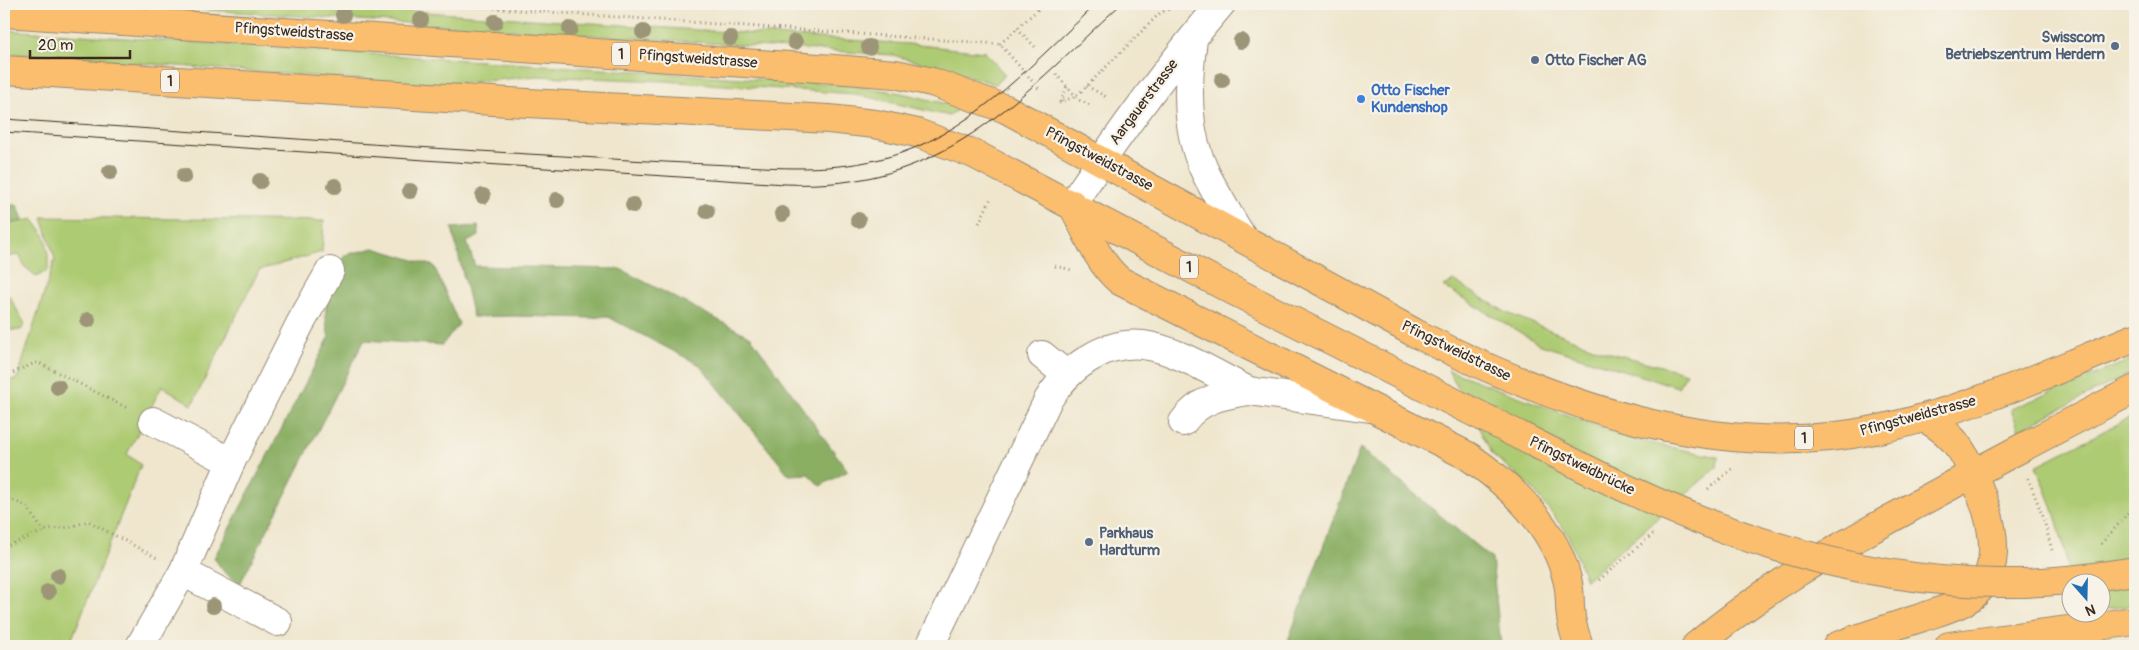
<svg xmlns="http://www.w3.org/2000/svg" width="2139" height="650" viewBox="0 0 2139 650" font-family="Pangolin,sans-serif">
  <rect width="100%" height="100%" fill="#f7f3e8"/>
  <filter id="ink" filterUnits="userSpaceOnUse"><feTurbulence type="fractalNoise" baseFrequency=".02" numOctaves="2"/><feDisplacementMap in="SourceGraphic" scale="10" xChannelSelector="R" yChannelSelector="G"/><feConvolveMatrix kernelMatrix="1 2 1 2 8 2 1 2 1" color-interpolation-filters="sRGB"/></filter>
  <filter id="wash" filterUnits="userSpaceOnUse"><feTurbulence type="fractalNoise" baseFrequency=".0096" numOctaves="4" result="noise"/><feDisplacementMap in="SourceGraphic" scale="20" xChannelSelector="R" yChannelSelector="G"/><feGaussianBlur stdDeviation="1.12" result="paint"/><feColorMatrix in="noise" values="0 0 0 0 0 0 0 0 0 0 0 0 0 0 0 0 0 1.4 0 .05"/><feComposite in="paint" operator="in"/></filter>
  <g filter="url(#wash)">
    <rect width="100%" height="100%" fill="#efe6cd"/>
    <g fill="#adcb72" stroke="#747a48">
      <path d="M 156,4 L 303,4 L 909,44 L 985,52 L 1005,75 L 995,84 L 893,55 L 207,10 Z"/>
      <path d="M 4,30 L 849,85 L 901,93 L 956,106 L 958,109 L 949,116 L 855,94 L 665,81 L 536,76 L 466,83 L 418,84 L 4,53 Z"/>
      <path d="M 42,217 L 324,221 L 322,252 L 259,270 L 192,405 L 162,386 L 127,454 L 141,465 L 69,646 L 4,646 L 4,381 L 17,379 L 55,259 Z"/>
      <path d="M 33,219 C 49,238 48,246 48,270 L 37,277 L 24,266 L 20,255 L 4,257 L 4,225 Z"/>
      <path d="M 1454,281 L 1507,313 L 1603,351 L 1687,373 L 1678,387 L 1541,345 L 1443,286 Z"/>
      <path d="M 4,293 L 9,296 L 25,324 L 21,330 L 8,330 L 4,336 Z"/>
      <path d="M 2135,358 L 2135,371 L 2019,430 L 2011,409 Z"/>
      <path d="M 1448,370 L 1631,439 L 1718,457 L 1717,467 L 1586,580 L 1567,533 L 1531,487 L 1493,455 Z"/>
      <path d="M 2135,415 L 2135,605 L 2102,610 L 2102,582 L 2072,582 L 2071,596 C 2066,546 2056,511 2036,466 Z"/>
    </g>
    <g fill="#8aaf64" stroke="#626c41">
      <path d="M 4,205 L 17,205 L 24,221 L 4,225 Z"/>
      <path d="M 478,226 L 479,236 L 467,242 L 475,266 L 620,269 L 751,337 L 848,471 L 820,486 L 808,474 L 789,475 L 700,365 L 606,316 L 591,318 L 514,316 L 473,317 L 452,228 Z"/>
      <path d="M 374,248 L 434,266 L 459,324 L 442,345 L 364,340 L 240,584 L 224,572 L 214,558 L 329,338 C 321,301 328,287 345,255 Z"/>
      <path d="M 1360,448 L 1492,559 L 1501,646 L 1286,646 Z"/>
    </g>
  </g>
  <g filter="url(#ink)">
    <g fill="none" stroke-linecap="round" stroke-linejoin="round">
      <g stroke="#958876" stroke-width="30">
        <g id="minor">
          <path d="M 1193,39 C 1187,84 1185,132 1206,174 C 1217,196 1230,217 1242,237"/>
          <path d="M 1072,204 C 1118,135 1167,67 1221,4"/>
          <path d="M 1042,355 L 1067,375"/>
          <path d="M 153,421 L 231,462"/>
          <path d="M 1183,422 C 1199,399 1222,395 1249,391 L 1370,408"/>
          <path d="M 183,572 L 278,622"/>
          <path d="M 140,646 L 183,572 L 231,462 L 300,324 L 330,271"/>
          <path d="M 930,646 L 1048,400 C 1068,368 1103,341 1143,345 C 1177,349 1218,376 1249,391"/>
        </g>
      </g>
      <g stroke="#958876" stroke-width="30">
        <g id="major">
          <path d="M 4,13 L 834,69 L 895,74 L 932,82 L 1006,109 L 1415,333 C 1554,404 1717,463 1874,430 C 1965,412 2050,372 2135,338"/>
          <path d="M 4,70 L 509,102 L 829,119 L 875,124 L 917,133 L 974,154 L 1230,289 L 1584,468"/>
          <path d="M 1072,204 C 1086,230 1097,262 1120,281 L 1468,456 C 1512,486 1554,526 1567,579 C 1571,592 1569,604 1571,617 C 1572,627 1576,637 1579,646"/>
          <path d="M 1696,646 C 1759,592 1831,551 1903,512 C 1980,469 2057,429 2135,389"/>
          <path d="M 1837,646 C 1864,636 1892,627 1920,618 C 1934,613 1949,609 1963,602 C 2005,580 1995,529 1981,494 C 1968,459 1958,435 1924,418"/>
          <path d="M 1949,646 L 2135,621"/>
        </g>
      </g>
      <g stroke="#958876" stroke-width="3" stroke-dasharray="1 4" stroke-linecap="butt">
        <path d="M 434,4 L 1000,44 L 1040,90"/>
        <path d="M 1017,28 L 1037,49"/>
        <path d="M 1000,44 L 1044,4"/>
        <path d="M 1056,74 L 1079,100 L 1090,105"/>
        <path d="M 1087,86 L 1108,98"/>
        <path d="M 1061,102 L 1067,86"/>
        <path d="M 1059,103 L 1076,96 L 1087,86 L 1160,13 L 1178,5"/>
        <path d="M 979,223 L 991,198"/>
        <path d="M 1055,266 L 1072,270"/>
        <path d="M 4,377 L 37,362 L 127,408"/>
        <path d="M 2028,478 L 2043,517 L 2052,550"/>
        <path d="M 1708,489 L 1732,469"/>
        <path d="M 4,497 L 26,506 L 44,532"/>
        <path d="M 2101,544 L 2135,505"/>
        <path d="M 4,547 L 49,529 L 71,527 L 88,521 L 157,558"/>
        <path d="M 1599,580 L 1653,534"/>
      </g>
      <use href="#minor" stroke="#fff" stroke-width="28"/>
      <use href="#major" stroke="#fabe6e" stroke-width="28"/>
      <g stroke="#3b2a1e" stroke-width="1">
        <path d="M 4,119 C 202,132 399,147 597,158 C 641,161 685,163 730,165 C 789,169 844,172 901,153 C 979,126 1037,58 1097,4"/>
        <path d="M 4,132 L 785,184 C 944,191 1014,102 1121,4"/>
      </g>
      <g stroke="#958876" stroke-width="30" stroke-linecap="butt">
        <path id="major-bridge" d="M 1584,468 C 1713,533 1854,582 2000,583 C 2045,584 2090,578 2135,571"/>
      </g>
      <use href="#major-bridge" stroke="#fabe6e" stroke-width="28"/>
    </g>
    <g fill="#9c9578">
      <circle cx="343" cy="15" r="8"/>
      <circle cx="421" cy="20" r="8"/>
      <circle cx="495" cy="22" r="8"/>
      <circle cx="570" cy="29" r="8"/>
      <circle cx="643" cy="32" r="8"/>
      <circle cx="730" cy="38" r="8"/>
      <circle cx="1241" cy="41" r="8"/>
      <circle cx="795" cy="42" r="8"/>
      <circle cx="869" cy="47" r="8"/>
      <circle cx="1222" cy="80" r="8"/>
      <circle cx="110" cy="172" r="8"/>
      <circle cx="184" cy="176" r="8"/>
      <circle cx="260" cy="181" r="8"/>
      <circle cx="335" cy="186" r="8"/>
      <circle cx="410" cy="191" r="8"/>
      <circle cx="483" cy="196" r="8"/>
      <circle cx="557" cy="200" r="8"/>
      <circle cx="633" cy="205" r="8"/>
      <circle cx="707" cy="211" r="8"/>
      <circle cx="782" cy="214" r="8"/>
      <circle cx="858" cy="220" r="8"/>
      <circle cx="88" cy="320" r="8"/>
      <circle cx="58" cy="387" r="8"/>
      <circle cx="58" cy="576" r="8"/>
      <circle cx="48" cy="592" r="8"/>
      <circle cx="213" cy="606" r="8"/>
    </g>
  </g>
  <g fill="#5c6f8a" stroke="#f7f3e8" stroke-width="2">
    <circle cx="2115" cy="46" r="5"/>
    <circle cx="1535" cy="60" r="5"/>
    <circle cx="1089" cy="542" r="5"/>
  </g>
  <circle fill="#3f7fe0" stroke="#f7f3e8" stroke-width="2" cx="1361" cy="99" r="5"/>
  <g text-anchor="middle" dominant-baseline="central" stroke-width="4.5" stroke-linejoin="round" paint-order="stroke">
    <g fill="#f7f3e8" stroke="#73665b" stroke-width="1">
      <rect x="612" y="42.5" width="18" height="23" rx="4"/>
      <rect x="161" y="69.5" width="18" height="23" rx="4"/>
      <rect x="1180" y="255.5" width="18" height="23" rx="4"/>
      <rect x="1795" y="426.5" width="18" height="23" rx="4"/>
    </g>
    <g font-size="14" font-weight="bold" fill="#3b2a1e">
      <text x="621" y="54">1</text>
      <text x="170" y="81">1</text>
      <text x="1189" y="267">1</text>
      <text x="1804" y="438">1</text>
    </g>
    <g font-size="15" fill="#3b2a1e" stroke="#f7f3e8">
      <text transform="translate(294 32) rotate(4)">Pfingstweidstrasse</text>
      <text transform="translate(698 59) rotate(4)">Pfingstweidstrasse</text>
      <text transform="translate(1144 102) rotate(-53)">Aargauerstrasse</text>
      <text transform="translate(1099 159) rotate(28)">Pfingstweidstrasse</text>
      <text transform="translate(1456 351) rotate(26)">Pfingstweidstrasse</text>
      <text transform="translate(1918 416) rotate(-15)">Pfingstweidstrasse</text>
      <text transform="translate(1582 466) rotate(26)">Pfingstweidbrücke</text>
    </g>
    <g font-size="15" font-weight="bold" fill="#4e5e75" stroke="#f7f3e8" text-anchor="start">
      <text x="2105" y="37" text-anchor="end">Swisscom<tspan x="2105" dy="17">Betriebszentrum Herdern</tspan></text>
      <text x="1545" y="60">Otto Fischer AG</text>
      <text x="1099" y="533">Parkhaus<tspan x="1099" dy="17">Hardturm</tspan></text>
    </g>
    <g font-size="15" font-weight="bold" fill="#366cbe" stroke="#f7f3e8" text-anchor="start">
      <text x="1371" y="90">Otto Fischer<tspan x="1371" dy="17">Kundenshop</tspan></text>
    </g>
  </g>
  <rect width="2139" height="650" fill="none" stroke="#f7f3e8" stroke-width="20"/>
  <g transform="translate(2086 598) rotate(160)"><circle r="24" fill="#f7f3e8" stroke="#aca397"/>
  <path d="M0-4L9 19L0 12L-9 19Z" fill="#1f6fb2"/>
  <text y="-8" font-size="14" font-weight="bold" text-anchor="middle" fill="#3b2a1e">N</text>
  </g>
  <path d="M30 50v8h100v-8" fill="none" stroke="#3b2a1e" stroke-width="2.5"/>
  <text x="38" y="50" font-size="15" fill="#3b2a1e" stroke="#f7f3e8" stroke-width="4" paint-order="stroke">20 m</text>
</svg>
